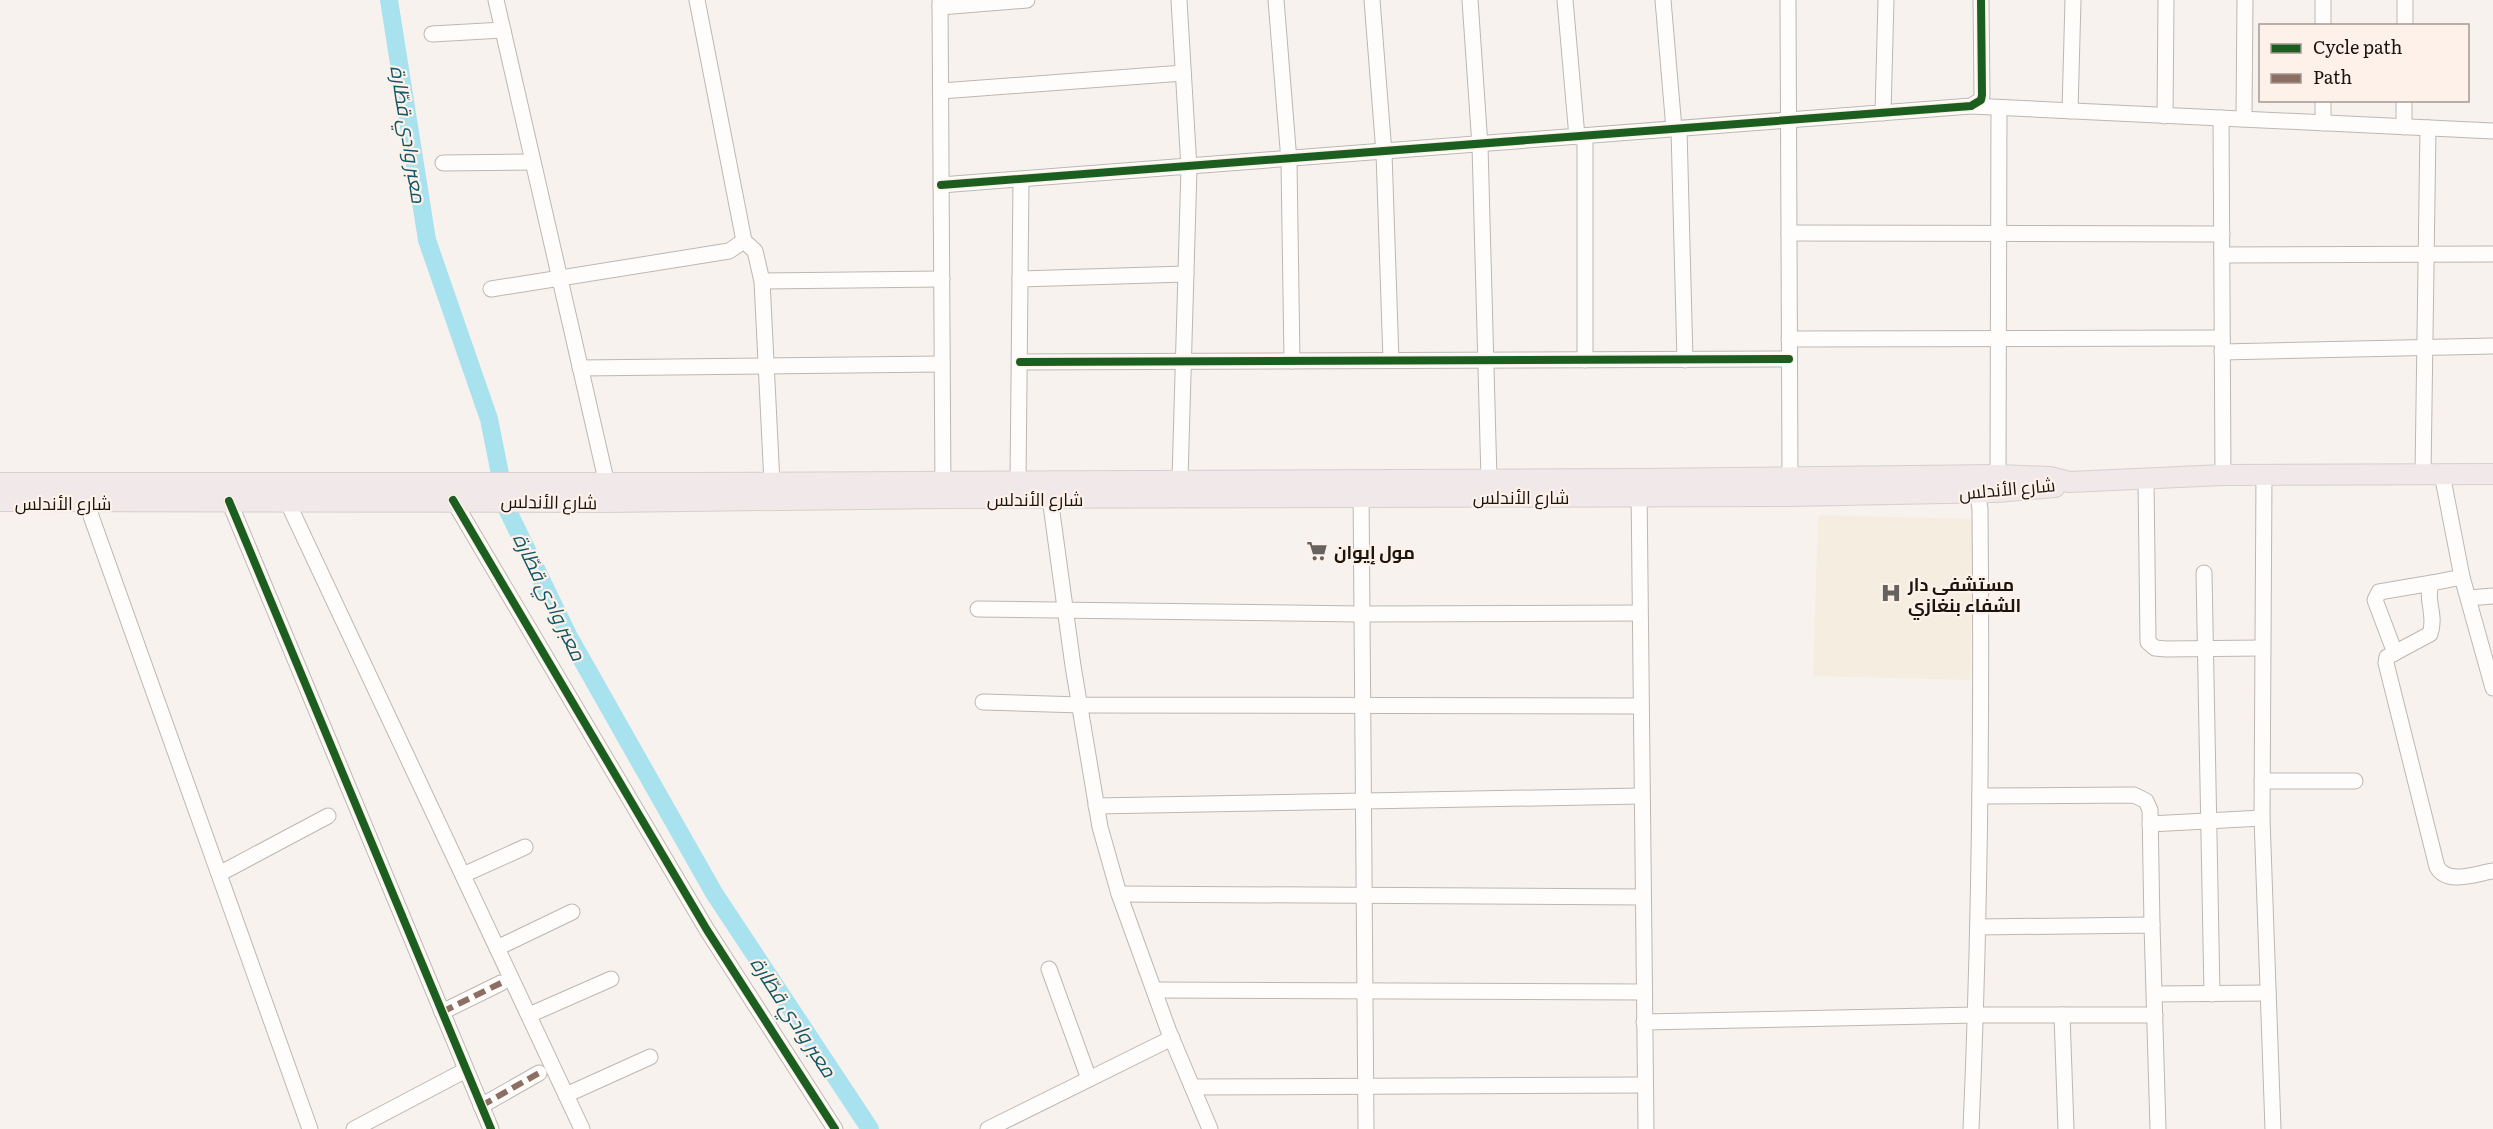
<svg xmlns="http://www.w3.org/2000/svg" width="2493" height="1129" viewBox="0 0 2493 1129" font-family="Literata,Cairo,serif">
  <rect width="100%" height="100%" fill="#f8f2ee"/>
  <path fill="#f5ede0" d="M 1818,515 L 1974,519 L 1970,680 L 1813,676 Z"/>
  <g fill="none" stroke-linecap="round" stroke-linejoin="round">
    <path stroke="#a8e2ef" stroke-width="18" d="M 389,0 L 427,240 L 489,419 L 507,509 L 569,637 L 714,893 L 870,1129"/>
    <g stroke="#bdb7b2" stroke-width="17">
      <g id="minor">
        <path d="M 496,0 L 607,484"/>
        <path d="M 940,0 L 943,492"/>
        <path d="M 1179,0 L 1189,168 L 1180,479"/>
        <path d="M 1276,0 L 1289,161 L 1292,361"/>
        <path d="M 1372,0 L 1384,153 L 1391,360"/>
        <path d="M 1470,0 L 1480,146 L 1489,479"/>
        <path d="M 1565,0 L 1577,137"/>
        <path d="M 1663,0 L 1674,129"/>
        <path d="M 1788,0 L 1790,478"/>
        <path d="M 940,7 L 1027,0"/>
        <path d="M 2323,26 L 2323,0"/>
        <path d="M 2405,26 L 2405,0"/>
        <path d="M 432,34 L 503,30"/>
        <path d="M 941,91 L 1183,73"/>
        <path d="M 1971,106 L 2493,131"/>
        <path d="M 2070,111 L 2073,0"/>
        <path d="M 1883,113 L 1886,0"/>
        <path d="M 2165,116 L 2166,0"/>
        <path d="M 2221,118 L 2223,475"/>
        <path d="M 2244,119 L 2245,0"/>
        <path d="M 2323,123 L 2323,100"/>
        <path d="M 2404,127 L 2404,100"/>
        <path d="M 1679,129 L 1685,360"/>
        <path d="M 443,163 L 533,162"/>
        <path d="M 941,185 L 1971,106 L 1981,100 L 1982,95 L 1981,0"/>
        <path d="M 1789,233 L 2222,234"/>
        <path d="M 744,241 L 755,251 L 762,281 L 772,483"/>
        <path d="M 2222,255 L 2493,254"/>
        <path d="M 1020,279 L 1186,274"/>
        <path d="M 762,281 L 942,279"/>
        <path d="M 491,289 L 729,251 L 744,241 L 697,0"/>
        <path d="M 1789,339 L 2222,338"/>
        <path d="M 2222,352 L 2493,346"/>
        <path d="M 1585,360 L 1585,137"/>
        <path d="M 1020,362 L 1789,359"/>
        <path d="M 580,368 L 942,364"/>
        <path d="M 2264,474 L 2262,818 L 2273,1129"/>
        <path d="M 2423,474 L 2428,128"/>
        <path d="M 2442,474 L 2462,577 L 2493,688"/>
        <path d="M 1998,475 L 1999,108"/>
        <path d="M 2146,480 L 2148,642 L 2155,648 L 2166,649 L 2262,648"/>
        <path d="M 1018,481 L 1021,180"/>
        <path d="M 1361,487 L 1366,1129"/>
        <path d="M 1639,487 L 1646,1129"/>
        <path d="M 1050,498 L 1073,666 L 1100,827 L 1119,894 L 1169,1032 L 1210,1129"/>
        <path d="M 453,500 L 707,930 L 835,1129"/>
        <path d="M 229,501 L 491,1129"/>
        <path d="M 287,501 L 582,1129"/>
        <path d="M 86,502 L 310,1129"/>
        <path d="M 2204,573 L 2212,994"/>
        <path d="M 2462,577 L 2432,583 C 2424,598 2437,615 2430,634 L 2387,657 L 2386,663 L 2437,867 C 2448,885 2474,874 2493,871"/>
        <path d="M 2469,598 L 2493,596"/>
        <path d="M 978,609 L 1360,614 L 1639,613"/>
        <path d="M 2395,653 L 2375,600 L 2379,592 L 2432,583"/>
        <path d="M 983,702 L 1081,705 L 1640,706"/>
        <path d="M 2262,781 L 2355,781"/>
        <path d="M 1980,796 L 2134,795 L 2146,801 L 2150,810 L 2152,925"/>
        <path d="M 1096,806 L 1641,796"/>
        <path d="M 2150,824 L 2262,818"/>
        <path d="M 219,874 L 328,816"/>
        <path d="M 463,875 L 525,847"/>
        <path d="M 1119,894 L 1642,897"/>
        <path d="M 1978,927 L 2152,925 L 2158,1129"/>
        <path d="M 497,948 L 572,912"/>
        <path d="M 1049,969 L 1089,1079"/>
        <path d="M 1154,990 L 1644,992"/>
        <path d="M 2155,994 L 2268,993"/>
        <path d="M 442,1012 L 501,983"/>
        <path d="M 529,1015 L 611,979"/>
        <path d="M 2062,1015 L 2066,1129"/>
        <path d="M 1644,1022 L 1976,1015 L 2155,1015"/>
        <path d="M 1192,1087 L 1645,1085"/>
        <path d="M 566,1095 L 650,1057"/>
        <path d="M 481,1106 L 539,1073"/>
        <path d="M 354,1129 L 466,1070"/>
        <path d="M 988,1129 L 1172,1038"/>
        <path d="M 1971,1129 C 1980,922 1982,716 1980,509 L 1976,482"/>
      </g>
    </g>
    <g stroke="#d4d0cd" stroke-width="22">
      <g id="major">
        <path d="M 0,483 L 686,483 L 1639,479 L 1998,475 L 2050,477 L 2069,482 L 2223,475 L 2493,474"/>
        <path d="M 0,501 L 606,502 L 943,498 L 1789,496 L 1997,492 L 2055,487"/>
      </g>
    </g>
    <use href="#minor" stroke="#fefdfc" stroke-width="15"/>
    <use href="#major" stroke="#f0e8e9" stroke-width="20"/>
    <g stroke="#8d6e63" stroke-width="6" stroke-dasharray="12 6" stroke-linecap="butt">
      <path d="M 442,1012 L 501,983"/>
      <path d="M 481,1106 L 539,1073"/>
    </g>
    <g stroke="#fdf1e9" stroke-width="11">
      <g id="cycleway">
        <path d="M 941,185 L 1971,106 L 1981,100 L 1982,95 L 1981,0"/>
        <path d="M 1020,362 L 1789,359"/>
        <path d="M 453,500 L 707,930 L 835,1129"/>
        <path d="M 229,501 L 491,1129"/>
      </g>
    </g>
    <use href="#cycleway" stroke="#1b5e20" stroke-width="8"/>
  </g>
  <defs>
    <g id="supermarket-bare" transform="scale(1.62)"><path d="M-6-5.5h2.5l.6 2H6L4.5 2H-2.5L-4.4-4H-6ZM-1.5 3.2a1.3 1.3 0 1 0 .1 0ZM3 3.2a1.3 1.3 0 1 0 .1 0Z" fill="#68625e" stroke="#fdf1e9" stroke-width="2.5" paint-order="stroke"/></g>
    <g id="hospital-bare" transform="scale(1.62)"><path d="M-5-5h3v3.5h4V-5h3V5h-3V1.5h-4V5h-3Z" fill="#68625e" stroke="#fdf1e9" stroke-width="2.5" paint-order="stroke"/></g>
  </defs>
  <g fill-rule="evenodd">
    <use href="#supermarket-bare" x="1317" y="551"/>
    <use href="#hospital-bare" x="1891" y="593"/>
  </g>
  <g text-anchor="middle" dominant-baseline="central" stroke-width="4.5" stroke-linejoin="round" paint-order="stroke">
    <g font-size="18" fill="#1b1510" stroke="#fdf1e9">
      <text transform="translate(2007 488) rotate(-5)">شارع الأندلس</text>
      <text x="1521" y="496">شارع الأندلس</text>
      <text x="1035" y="498">شارع الأندلس</text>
      <text transform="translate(549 501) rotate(1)">شارع الأندلس</text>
      <text x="63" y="502">شارع الأندلس</text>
    </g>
    <g font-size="18" font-weight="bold" fill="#1b1510" stroke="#fdf1e9" text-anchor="start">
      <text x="1334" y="551">مول إيوان</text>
      <text x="1908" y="583">مستشفى دار<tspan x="1908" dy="21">الشفاء بنغازي</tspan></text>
    </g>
    <g font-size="20" font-style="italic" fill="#0f5867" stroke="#fdf1e9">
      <text transform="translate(410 134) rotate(81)">معبر وادي قطّارة</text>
      <text transform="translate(551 596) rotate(64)">معبر وادي قطّارة</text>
      <text transform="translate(795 1016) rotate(57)">معبر وادي قطّارة</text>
    </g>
  </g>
  <rect x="2259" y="24" width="210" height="78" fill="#fdf1e9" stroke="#a39992" stroke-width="1.5"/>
  <rect x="2271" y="44" width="30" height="9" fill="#1b5e20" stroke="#a39992" stroke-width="1.5"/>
  <text x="2313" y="54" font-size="18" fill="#1b1510">Cycle path</text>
  <rect x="2271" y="74" width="30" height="9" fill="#8d6e63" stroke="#a39992" stroke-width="1.5"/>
  <text x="2313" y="84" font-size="18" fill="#1b1510">Path</text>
</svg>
